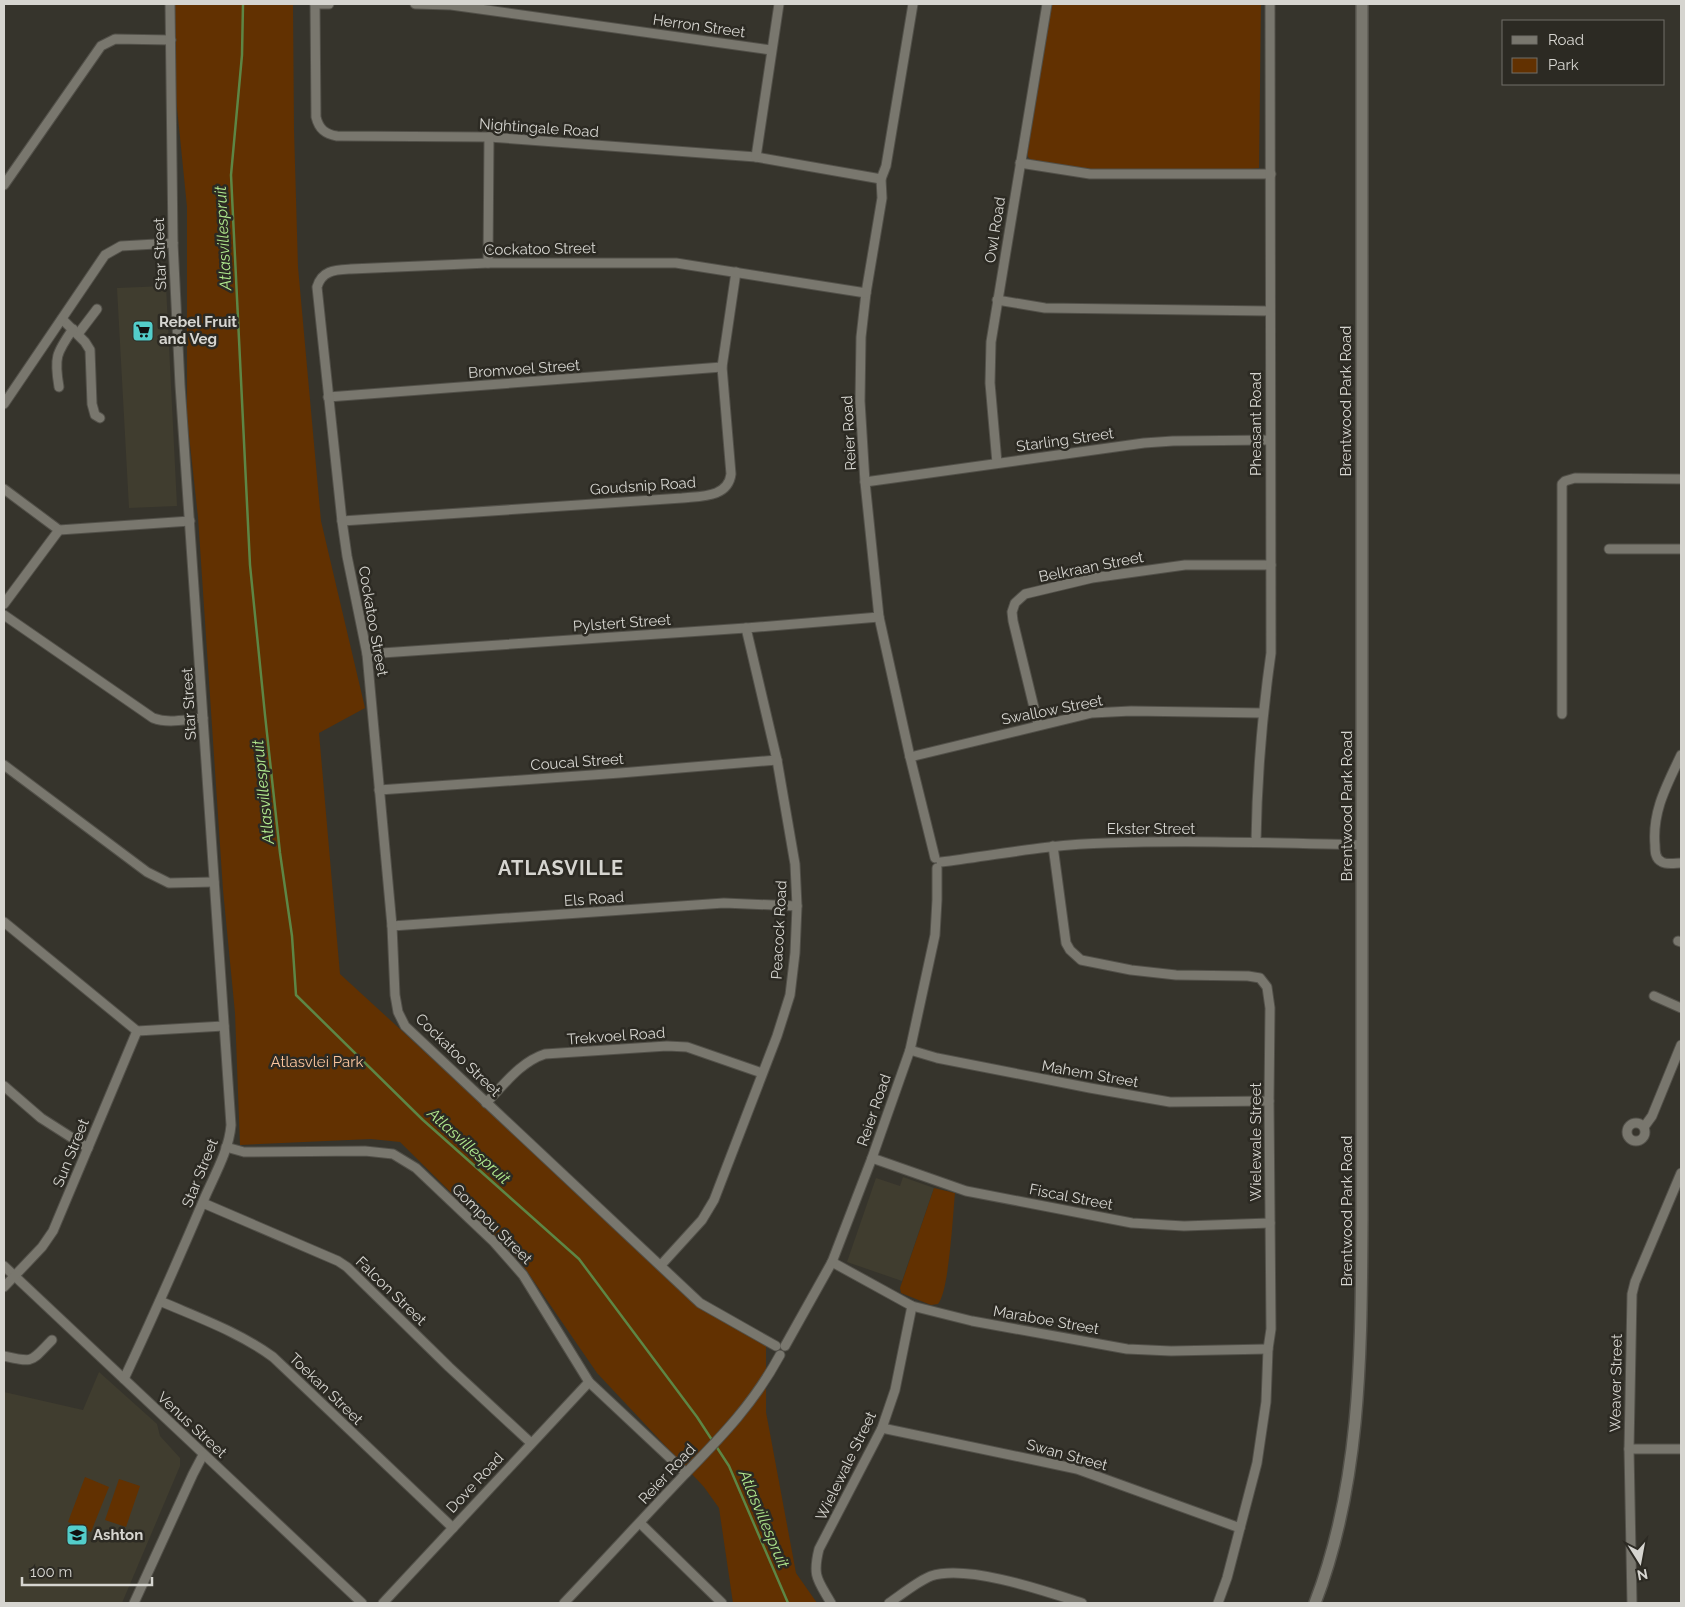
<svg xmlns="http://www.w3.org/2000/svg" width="1685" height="1607" viewBox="0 0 1685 1607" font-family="Raleway,sans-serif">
  <rect width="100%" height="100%" fill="#36342c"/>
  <g fill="#403d2f">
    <path d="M 166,286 L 177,506 L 129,508 L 117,288 Z"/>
    <path d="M 903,1177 L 934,1188 L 902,1281 L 847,1262 L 876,1178 L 900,1186 Z"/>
    <path d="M 99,1372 L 157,1424 L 160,1436 L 180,1458 L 180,1466 L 122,1603 L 4,1603 L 4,1392 L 83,1410 Z"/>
  </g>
  <g fill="#623101">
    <path d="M 172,4 L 293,4 L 294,130 L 298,267 L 321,521 L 365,708 L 319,733 L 340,974 L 521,1140 L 694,1303 L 766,1345 L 766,1412 L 796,1573 L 817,1603 L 733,1603 L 719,1508 L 704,1487 L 597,1373 L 520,1261 L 400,1142 L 371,1139 L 240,1145 L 235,1013 L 223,890 L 198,517 L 187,417 L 187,207 L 172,58 Z"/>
    <path d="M 1052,4 L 1261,4 L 1259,168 L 1251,169 L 1088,170 L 1032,161 L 1028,157 L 1026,149 Z"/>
    <path d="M 934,1188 L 955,1193 C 953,1214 949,1292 938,1304 L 931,1305 L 901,1293 L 900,1288 Z"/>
    <path d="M 85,1477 L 109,1487 L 91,1532 L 68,1522 Z"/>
    <path d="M 119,1479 L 140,1486 L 126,1527 L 105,1520 Z"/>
  </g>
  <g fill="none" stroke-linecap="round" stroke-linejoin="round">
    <path stroke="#5d8645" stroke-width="2.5" d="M 243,4 L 242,55 L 231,175 L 250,565 L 265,715 L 280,853 L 292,936 L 296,995 L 423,1120 L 579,1259 L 697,1417 L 729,1466 L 788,1603"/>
    <g stroke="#525049" stroke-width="11">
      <g id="minor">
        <path d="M 315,4 L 316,117 C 319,129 325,134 337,136 L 489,137 L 756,157 L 881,179"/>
        <path d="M 315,4 L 329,4"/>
        <path d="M 415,4 L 451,5 L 771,50"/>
        <path d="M 913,4 L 886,166 L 881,179 L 882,198 L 866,293 L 861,337 L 860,401 L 865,482 L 879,617 L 910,757 L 935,858"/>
        <path d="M 756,157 L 779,4"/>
        <path d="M 1020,163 L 1090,174 L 1271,174"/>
        <path d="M 4,185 L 101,46 L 115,39 L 171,40"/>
        <path d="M 488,263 L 489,137"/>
        <path d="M 997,300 L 1045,308 L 1269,311"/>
        <path d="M 62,319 L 85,342 L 90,350 L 92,404 L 95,415 L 100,418"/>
        <path d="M 78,334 L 97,309"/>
        <path d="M 59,387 C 54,358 56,353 73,329"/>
        <path d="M 328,397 L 722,367"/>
        <path d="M 4,404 L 105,255 L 121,246 L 173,243"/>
        <path d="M 997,463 L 990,383 L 991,342 L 1047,4"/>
        <path d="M 865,482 L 1144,443 L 1173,441 L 1270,440"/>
        <path d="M 4,489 L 59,530 L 190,521"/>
        <path d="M 342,521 L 682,498 C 700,496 728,498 731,474 L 722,367 L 736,272"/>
        <path d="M 1609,549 L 1681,549"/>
        <path d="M 4,604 L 59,530"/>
        <path d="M 4,615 L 153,718 C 169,724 186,719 203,718"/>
        <path d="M 367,654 L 746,628 L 879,617"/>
        <path d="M 1562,714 L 1562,484 L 1565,481 L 1575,478 L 1681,479"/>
        <path d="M 1038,724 L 1013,621 L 1012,612 L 1015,603 L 1025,594 L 1092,578 L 1185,565 L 1271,565"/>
        <path d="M 1681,755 C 1667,785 1652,811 1655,845 C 1655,851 1655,859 1662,862 C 1667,865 1676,863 1681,863"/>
        <path d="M 910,757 L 1092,713 L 1131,711 L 1263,713"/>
        <path d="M 4,765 L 147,872 L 169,883 L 214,882"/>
        <path d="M 379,790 L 620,773 L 777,760"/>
        <path d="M 1256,842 C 1257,779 1262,716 1271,653 L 1270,4"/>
        <path d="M 1053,846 L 1066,943 L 1070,950 L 1081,960 L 1131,970 L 1176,975 L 1248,976 L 1260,978 L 1267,987 L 1270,1008 L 1269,1101 L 1271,1329 L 1268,1349 L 1266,1402 L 1257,1463 L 1227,1578 L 1218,1603"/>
        <path d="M 941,862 C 996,855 1052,844 1107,843 C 1192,840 1277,843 1362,845"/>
        <path d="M 4,922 L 137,1031 L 224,1026"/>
        <path d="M 392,926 L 724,903 L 797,906"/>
        <path d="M 1678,941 L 1681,942"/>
        <path d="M 1654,996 L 1681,1008"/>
        <path d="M 910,1050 L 937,1058 L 1090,1088 L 1170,1102 L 1269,1101"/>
        <path d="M 4,1086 L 41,1118 L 88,1148"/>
        <path d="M 486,1103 C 504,1085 520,1062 545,1054 L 667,1046 L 687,1047 L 762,1073"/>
        <circle cx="1636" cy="1132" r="9"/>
        <path d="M 1644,1127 L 1652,1116 L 1681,1045"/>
        <path d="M 226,1147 L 244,1152 L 365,1151 L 393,1154 L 416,1168 L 494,1242 L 523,1275 L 589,1382 L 686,1473"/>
        <path d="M 872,1158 L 966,1191 L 1132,1223 L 1184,1226 L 1270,1223"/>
        <path d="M 203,1203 L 338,1261 L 347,1267 L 449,1367 L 531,1443"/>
        <path d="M 832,1262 L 912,1306 L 972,1321 L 1127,1349 L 1171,1351 L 1268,1349"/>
        <path d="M 661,1265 L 702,1220 L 714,1200 L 777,1036 L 790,995 L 795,953 L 797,906 L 795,864 L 777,760 L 746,628"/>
        <path d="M 4,1266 L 362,1603"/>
        <path d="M 4,1287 L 42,1247 L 53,1231 L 137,1031"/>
        <path d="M 160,1301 C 199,1318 239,1332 273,1357 L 453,1528"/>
        <path d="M 776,1346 L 700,1303 L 405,1026 L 398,1012 L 395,995 L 392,926 L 367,654 L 347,556 L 342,521 L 317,287 C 322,270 335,270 351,269 L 488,263 L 676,263 L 866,293"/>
        <path d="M 785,1346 L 832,1262 L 872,1158 L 910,1050 L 935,935 L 937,900 L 937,868"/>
        <path d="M 4,1356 C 35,1363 30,1362 52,1340"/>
        <path d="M 124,1379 C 152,1319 179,1258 205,1197 C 215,1174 229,1150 231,1125 L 180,385 L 173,243 L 170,4"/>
        <path d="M 882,1428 L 1077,1469 L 1240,1528"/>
        <path d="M 1629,1449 L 1681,1449"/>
        <path d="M 640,1523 L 722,1603"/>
        <path d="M 134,1603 L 193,1474 L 203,1455"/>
        <path d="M 383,1603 L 589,1382"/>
        <path d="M 564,1603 C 605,1560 645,1516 686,1473 C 723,1435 754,1403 780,1355"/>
        <path d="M 831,1603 C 818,1580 812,1577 819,1549 L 882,1428 L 895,1390 L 912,1306"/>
        <path d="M 889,1603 C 901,1595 918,1581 931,1576 C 967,1564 1045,1591 1082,1603"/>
        <path d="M 1632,1603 L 1629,1449 L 1632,1294 L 1635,1282 L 1681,1173"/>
      </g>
    </g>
    <g stroke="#525049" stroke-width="14">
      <path id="tertiary" d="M 1315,1603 C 1362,1481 1361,1350 1362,1221 L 1362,4"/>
    </g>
    <use href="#minor" stroke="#79776e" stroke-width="9"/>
    <use href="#tertiary" stroke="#79776e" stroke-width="11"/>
  </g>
  <defs>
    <g id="supermarket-square" transform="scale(1.125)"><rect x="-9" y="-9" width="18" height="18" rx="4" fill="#53cdca" stroke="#2c2a23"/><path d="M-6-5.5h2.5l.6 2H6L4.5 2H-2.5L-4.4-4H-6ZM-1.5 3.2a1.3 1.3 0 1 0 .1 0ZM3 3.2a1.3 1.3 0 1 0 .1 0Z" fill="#111"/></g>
    <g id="school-square" transform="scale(1.125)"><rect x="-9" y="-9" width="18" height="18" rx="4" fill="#53cdca" stroke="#2c2a23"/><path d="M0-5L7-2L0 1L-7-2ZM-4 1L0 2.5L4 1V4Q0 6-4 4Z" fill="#111"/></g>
  </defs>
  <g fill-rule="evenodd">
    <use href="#supermarket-square" x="143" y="331"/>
    <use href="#school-square" x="77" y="1535"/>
  </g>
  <g text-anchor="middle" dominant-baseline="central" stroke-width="5" stroke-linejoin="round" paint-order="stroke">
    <g font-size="15" fill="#d6d5d0" stroke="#2c2a23">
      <text transform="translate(699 26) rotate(8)">Herron Street</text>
      <text transform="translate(539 128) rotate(4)">Nightingale Road</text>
      <text transform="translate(995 230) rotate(-81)">Owl Road</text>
      <text transform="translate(540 249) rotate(-1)">Cockatoo Street</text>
      <text transform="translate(160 254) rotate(-92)">Star Street</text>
      <text transform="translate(524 369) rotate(-4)">Bromvoel Street</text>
      <text transform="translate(1346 401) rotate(-90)">Brentwood Park Road</text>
      <text transform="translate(1256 424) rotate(-90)">Pheasant Road</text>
      <text transform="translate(849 433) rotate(-93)">Reier Road</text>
      <text transform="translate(1065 440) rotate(-8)">Starling Street</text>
      <text transform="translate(643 486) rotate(-4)">Goudsnip Road</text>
      <text transform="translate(1091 567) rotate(-11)">Belkraan Street</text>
      <text transform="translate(373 621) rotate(80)">Cockatoo Street</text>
      <text transform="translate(622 623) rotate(-4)">Pylstert Street</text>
      <text transform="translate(189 704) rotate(-93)">Star Street</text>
      <text transform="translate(1052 710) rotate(-11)">Swallow Street</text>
      <text transform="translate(577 762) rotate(-4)">Coucal Street</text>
      <text transform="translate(1347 806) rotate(-90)">Brentwood Park Road</text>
      <text x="1151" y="829">Ekster Street</text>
      <text transform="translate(594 899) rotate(-4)">Els Road</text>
      <text transform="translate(779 930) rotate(-87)">Peacock Road</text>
      <text transform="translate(616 1036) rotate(-4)">Trekvoel Road</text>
      <text transform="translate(458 1055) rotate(44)">Cockatoo Street</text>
      <text transform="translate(1090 1074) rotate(10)">Mahem Street</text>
      <text transform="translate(874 1110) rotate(-71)">Reier Road</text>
      <text transform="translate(1256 1142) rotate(-90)">Wielewale Street</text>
      <text transform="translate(71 1153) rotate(-68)">Sun Street</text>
      <text transform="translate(200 1173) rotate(-68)">Star Street</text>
      <text transform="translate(1071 1197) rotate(11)">Fiscal Street</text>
      <text transform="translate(1347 1211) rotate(-90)">Brentwood Park Road</text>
      <text transform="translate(492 1224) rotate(45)">Gompou Street</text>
      <text transform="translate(391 1291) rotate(44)">Falcon Street</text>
      <text transform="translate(1046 1320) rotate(10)">Maraboe Street</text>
      <text transform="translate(1616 1383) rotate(-89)">Weaver Street</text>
      <text transform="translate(326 1389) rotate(44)">Toekan Street</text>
      <text transform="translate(192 1425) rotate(43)">Venus Street</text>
      <text transform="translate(1067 1455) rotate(15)">Swan Street</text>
      <text transform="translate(846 1466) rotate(-64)">Wielewale Street</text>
      <text transform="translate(667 1474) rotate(-47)">Reier Road</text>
      <text transform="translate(475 1483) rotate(-47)">Dove Road</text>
    </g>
    <g font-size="15" font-weight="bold" fill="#d6d5d0" stroke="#2c2a23" text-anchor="start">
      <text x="159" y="322">Rebel Fruit<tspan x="159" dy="17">and Veg</tspan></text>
      <text x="93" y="1535">Ashton</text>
    </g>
    <g font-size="15" fill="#fbc59e" stroke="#2c2a23">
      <text x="317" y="1062">Atlasvlei Park</text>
    </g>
    <g font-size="16" font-style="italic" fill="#b1eb8f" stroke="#2c2a23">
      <text transform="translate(223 238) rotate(-93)">Atlasvillespruit</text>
      <text transform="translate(263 792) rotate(-96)">Atlasvillespruit</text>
      <text transform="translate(469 1146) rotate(42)">Atlasvillespruit</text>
      <text transform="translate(764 1519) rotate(67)">Atlasvillespruit</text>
    </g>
    <g font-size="20" font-weight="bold" letter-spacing="1" fill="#d6d5d0" stroke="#2c2a23">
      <text x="561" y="868">ATLASVILLE</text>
    </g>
  </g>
  <rect width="1685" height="1607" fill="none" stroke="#d6d5d0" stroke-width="10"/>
  <rect x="1502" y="20" width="162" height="65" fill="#2c2a23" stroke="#706e68"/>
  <rect x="1512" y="36" width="25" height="8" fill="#79776e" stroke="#706e68"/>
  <text x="1548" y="45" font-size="15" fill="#d6d5d0">Road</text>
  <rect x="1512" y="58" width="25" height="15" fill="#623101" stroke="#706e68"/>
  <text x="1548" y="70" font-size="15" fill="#d6d5d0">Park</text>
  <g transform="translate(1640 1562) rotate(169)" stroke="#2c2a23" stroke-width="4" paint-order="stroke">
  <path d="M0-4L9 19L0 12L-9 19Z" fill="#d6d5d0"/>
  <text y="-8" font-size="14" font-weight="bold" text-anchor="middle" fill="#d6d5d0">N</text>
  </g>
  <path d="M22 1577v8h130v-8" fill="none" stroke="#d6d5d0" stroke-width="2.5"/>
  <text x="30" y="1577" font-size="15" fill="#d6d5d0" stroke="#2c2a23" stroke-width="4" paint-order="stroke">100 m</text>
</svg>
